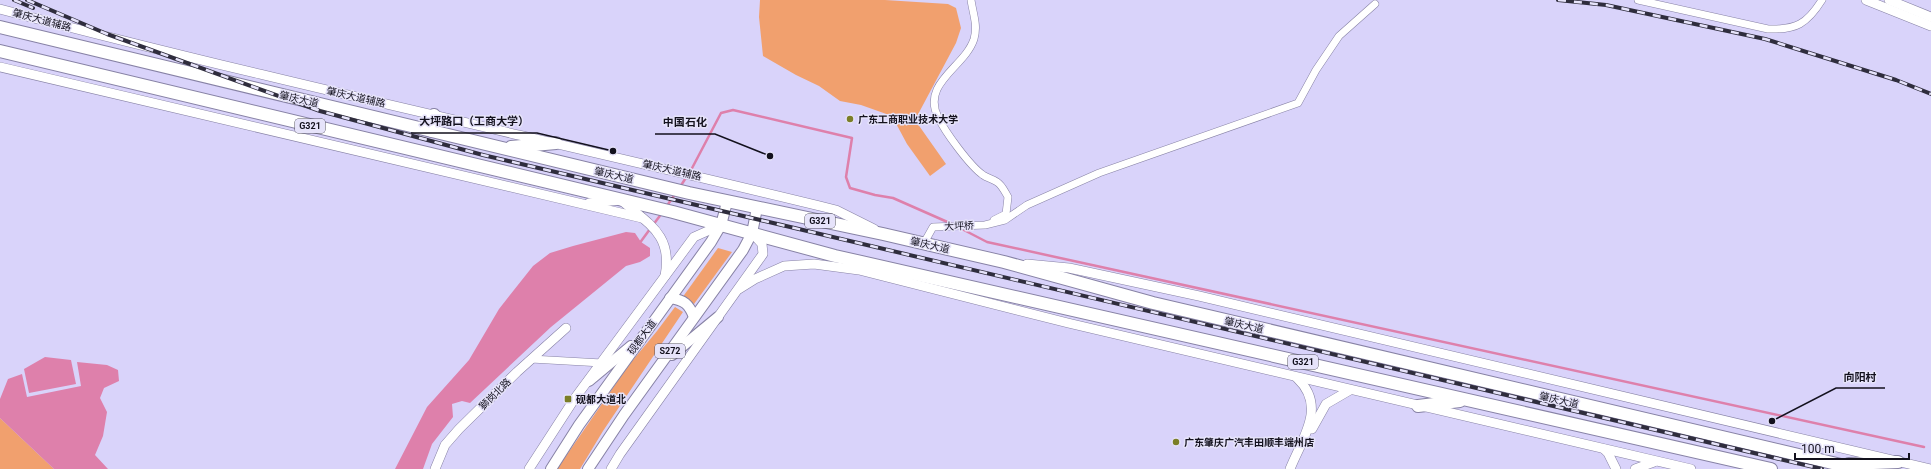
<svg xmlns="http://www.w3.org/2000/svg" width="1931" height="469" viewBox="0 0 1931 469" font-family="Roboto,'Noto Sans SC',sans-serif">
  <rect width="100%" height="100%" fill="#d9d3fa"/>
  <g fill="#f1a06e">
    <path d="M 760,0 L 885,0 L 948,4 L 956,8 L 961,28 L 956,43 L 915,120 L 946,164 L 930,176 L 907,144 L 892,116 L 861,105 L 840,101 L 819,86 L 796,75 L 763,56 L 759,17 Z"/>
    <path d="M 718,248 L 732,252 L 694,304 L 682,298 Z"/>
    <path d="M 675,307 L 683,312 L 603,431 L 580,469 L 557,469 L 628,366 L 657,331 Z"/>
    <path d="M 0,418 L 54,469 L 0,469 Z"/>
  </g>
  <g fill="#de80ab">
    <path d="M 626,232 L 635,233 L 641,242 L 650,248 L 650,256 L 640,262 L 626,266 L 551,327 L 470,403 L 462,401 L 452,404 L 453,417 L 432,444 L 423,469 L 395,469 L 427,407 L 469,360 L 499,309 L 533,266 L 550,253 L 573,246 Z"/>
    <path d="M 45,357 L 71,360 L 76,384 L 29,393 L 24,369 Z"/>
    <path d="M 77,362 L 107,365 L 118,370 L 119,381 L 104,388 L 100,398 L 107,412 L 103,436 L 95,455 L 108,469 L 54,469 L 0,418 L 0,399 L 8,379 L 22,374 L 27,397 L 81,386 Z"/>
  </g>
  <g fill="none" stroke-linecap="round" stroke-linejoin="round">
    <g stroke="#de80ab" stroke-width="2.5">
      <path d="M 690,172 L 721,113 L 733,110 L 852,138 L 846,177 L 850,188 L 875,195 L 893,198 L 952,224"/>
      <path d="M 680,187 L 687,176"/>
      <path d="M 666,207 L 676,193"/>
      <path d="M 653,225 L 662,213"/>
      <path d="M 960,228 L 987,242 L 1924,447"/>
      <path d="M 639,244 L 650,229"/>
    </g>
    <g stroke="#8782a5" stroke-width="8">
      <g id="street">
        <path d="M 971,0 C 973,14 978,25 974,39 C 965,67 921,83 938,117 C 945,132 970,166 983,175 C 987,178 993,179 997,182 C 1002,185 1005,192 1008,197 L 1006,214 L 994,220"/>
        <path d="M 1638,0 L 1768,29 C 1796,30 1807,24 1822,0"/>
        <path d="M 924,243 L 933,227 L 985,225 L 1005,220 L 1027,205 L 1099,173 L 1298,103 L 1316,70 L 1339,36 L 1375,4"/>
        <path d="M 531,359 L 602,363"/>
      </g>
    </g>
    <g stroke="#8782a5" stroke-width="10">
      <g id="secondary">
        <path d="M 1866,0 L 1931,26"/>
        <path d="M 1889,0 L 1931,17"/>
        <path d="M 0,9 C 277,82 557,142 836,210 L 874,229"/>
        <path d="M 0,67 L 642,218"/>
        <path d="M 589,203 L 621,200 C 648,224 673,234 665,276"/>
        <path d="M 1027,264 L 1069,268 L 1199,296 L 1930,469"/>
        <path d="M 739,289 L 755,279 L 784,266 L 814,264 L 859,270 L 1068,323 L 1691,469"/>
        <path d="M 1312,429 L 1326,404 L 1350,390"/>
        <path d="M 1604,449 L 1608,453 L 1616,469"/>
        <path d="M 435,469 L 445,445 L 459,429 L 517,372 L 566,328"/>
        <path d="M 529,469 L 575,398 L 694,237 L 721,225"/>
        <path d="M 611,469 L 620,454 L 763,254 L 762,244 L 753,234"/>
        <path d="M 1290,469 C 1303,437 1327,406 1297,378"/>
        <path d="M 1635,469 L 1654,462"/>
      </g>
    </g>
    <g stroke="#8782a5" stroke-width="12">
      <g id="primary">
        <path d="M 670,298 C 684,300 689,304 694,317"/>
        <path d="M 672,355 L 718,317"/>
        <path d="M 589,381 L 631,346"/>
        <path d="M 551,469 L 579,425 L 711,242 L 721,225 L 727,202"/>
        <path d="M 588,469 L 624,415 L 743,250 L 752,233 L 757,208"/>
      </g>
    </g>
    <g stroke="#8782a5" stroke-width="14">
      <g id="highway">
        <path d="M 0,27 L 689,193 L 883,234 L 1004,262 L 1153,303 L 1858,469"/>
        <path d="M 0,51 L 673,212 L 835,256 L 1771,469"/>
        <path d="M 432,131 L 434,115"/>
        <path d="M 511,147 L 556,143"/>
        <path d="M 1418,406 L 1460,401"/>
        <path d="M 1849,464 L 1898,462"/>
      </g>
    </g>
    <use href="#street" stroke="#fff" stroke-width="7"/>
    <use href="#secondary" stroke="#fff" stroke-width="9"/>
    <use href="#primary" stroke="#fff" stroke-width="10"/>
    <use href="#highway" stroke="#fff" stroke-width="12"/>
    <g stroke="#2f2d3d" stroke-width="4">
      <g id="rail">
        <path d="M 14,0 L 33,8"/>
        <path d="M 27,0 L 107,34 L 320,111 L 483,155 L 1822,469"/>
        <path d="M 1558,0 L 1606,5 L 1765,39 L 1896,80 L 1931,94"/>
      </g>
    </g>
    <use href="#rail" stroke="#e6e3fa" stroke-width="2.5" stroke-dasharray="8" stroke-linecap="butt"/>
  </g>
  <g fill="#7b7e27" stroke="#e6e3fa" stroke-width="1.5">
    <circle cx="850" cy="119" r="4"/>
    <rect x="564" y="395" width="8" height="8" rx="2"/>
    <circle cx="1176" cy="442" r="4"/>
  </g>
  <g text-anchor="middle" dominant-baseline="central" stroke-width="3" stroke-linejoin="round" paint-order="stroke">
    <g fill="#e6e3fa" stroke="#52505f" stroke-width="1">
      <rect x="295" y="119" width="30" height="14" rx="3"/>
      <rect x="805" y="214" width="30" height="14" rx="3"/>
      <rect x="655" y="344" width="30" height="14" rx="3"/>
      <rect x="1288" y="355" width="30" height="14" rx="3"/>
    </g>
    <g font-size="9" font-weight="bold" fill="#13111d">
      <text x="310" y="126">G321</text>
      <text x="820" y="221">G321</text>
      <text x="670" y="351">S272</text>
      <text x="1303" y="362">G321</text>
    </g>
    <g font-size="10" fill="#13111d" stroke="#e6e3fa">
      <text transform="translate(42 20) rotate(15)">肇庆大道辅路</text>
      <text transform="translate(356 97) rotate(13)">肇庆大道辅路</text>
      <text transform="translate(299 99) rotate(13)">肇庆大道</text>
      <text transform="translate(672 170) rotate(13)">肇庆大道辅路</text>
      <text transform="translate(614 175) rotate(13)">肇庆大道</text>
      <text transform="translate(959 226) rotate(-2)">大坪桥</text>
      <text transform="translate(930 245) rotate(13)">肇庆大道</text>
      <text transform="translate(1244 325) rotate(13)">肇庆大道</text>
      <text transform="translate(642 337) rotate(-54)">砚都大道</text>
      <text transform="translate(495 394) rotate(-45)">獅岗北路</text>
      <text transform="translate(1559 400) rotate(13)">肇庆大道</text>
    </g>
    <g font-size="10" font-weight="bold" fill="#13111d" stroke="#e6e3fa" text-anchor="start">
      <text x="858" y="119">广东工商职业技术大学</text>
      <text x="576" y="399">砚都大道北</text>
      <text x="1184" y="442">广东肇庆广汽丰田顺丰端州店</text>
    </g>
  </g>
  <path fill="none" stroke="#13111d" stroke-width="1.5" d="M613 151L537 133H411M770 156L715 134H655M1772 421L1836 388H1885"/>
  <g fill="#13111d" stroke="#e6e3fa" stroke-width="1.5">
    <circle cx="613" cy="151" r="4"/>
    <circle cx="770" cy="156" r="4"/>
    <circle cx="1772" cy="421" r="4"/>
  </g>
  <g font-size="11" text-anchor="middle" font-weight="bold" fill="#13111d" stroke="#e6e3fa" stroke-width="3" stroke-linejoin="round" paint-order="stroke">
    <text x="474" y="125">大坪路口（工商大学）</text>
    <text x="685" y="126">中国石化</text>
    <text x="1860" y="381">向阳村</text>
  </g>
  <path d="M1795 453v6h114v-6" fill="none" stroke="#13111d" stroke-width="2"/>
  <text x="1801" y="453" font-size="12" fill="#13111d" stroke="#e6e3fa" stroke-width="3" paint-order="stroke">100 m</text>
</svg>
